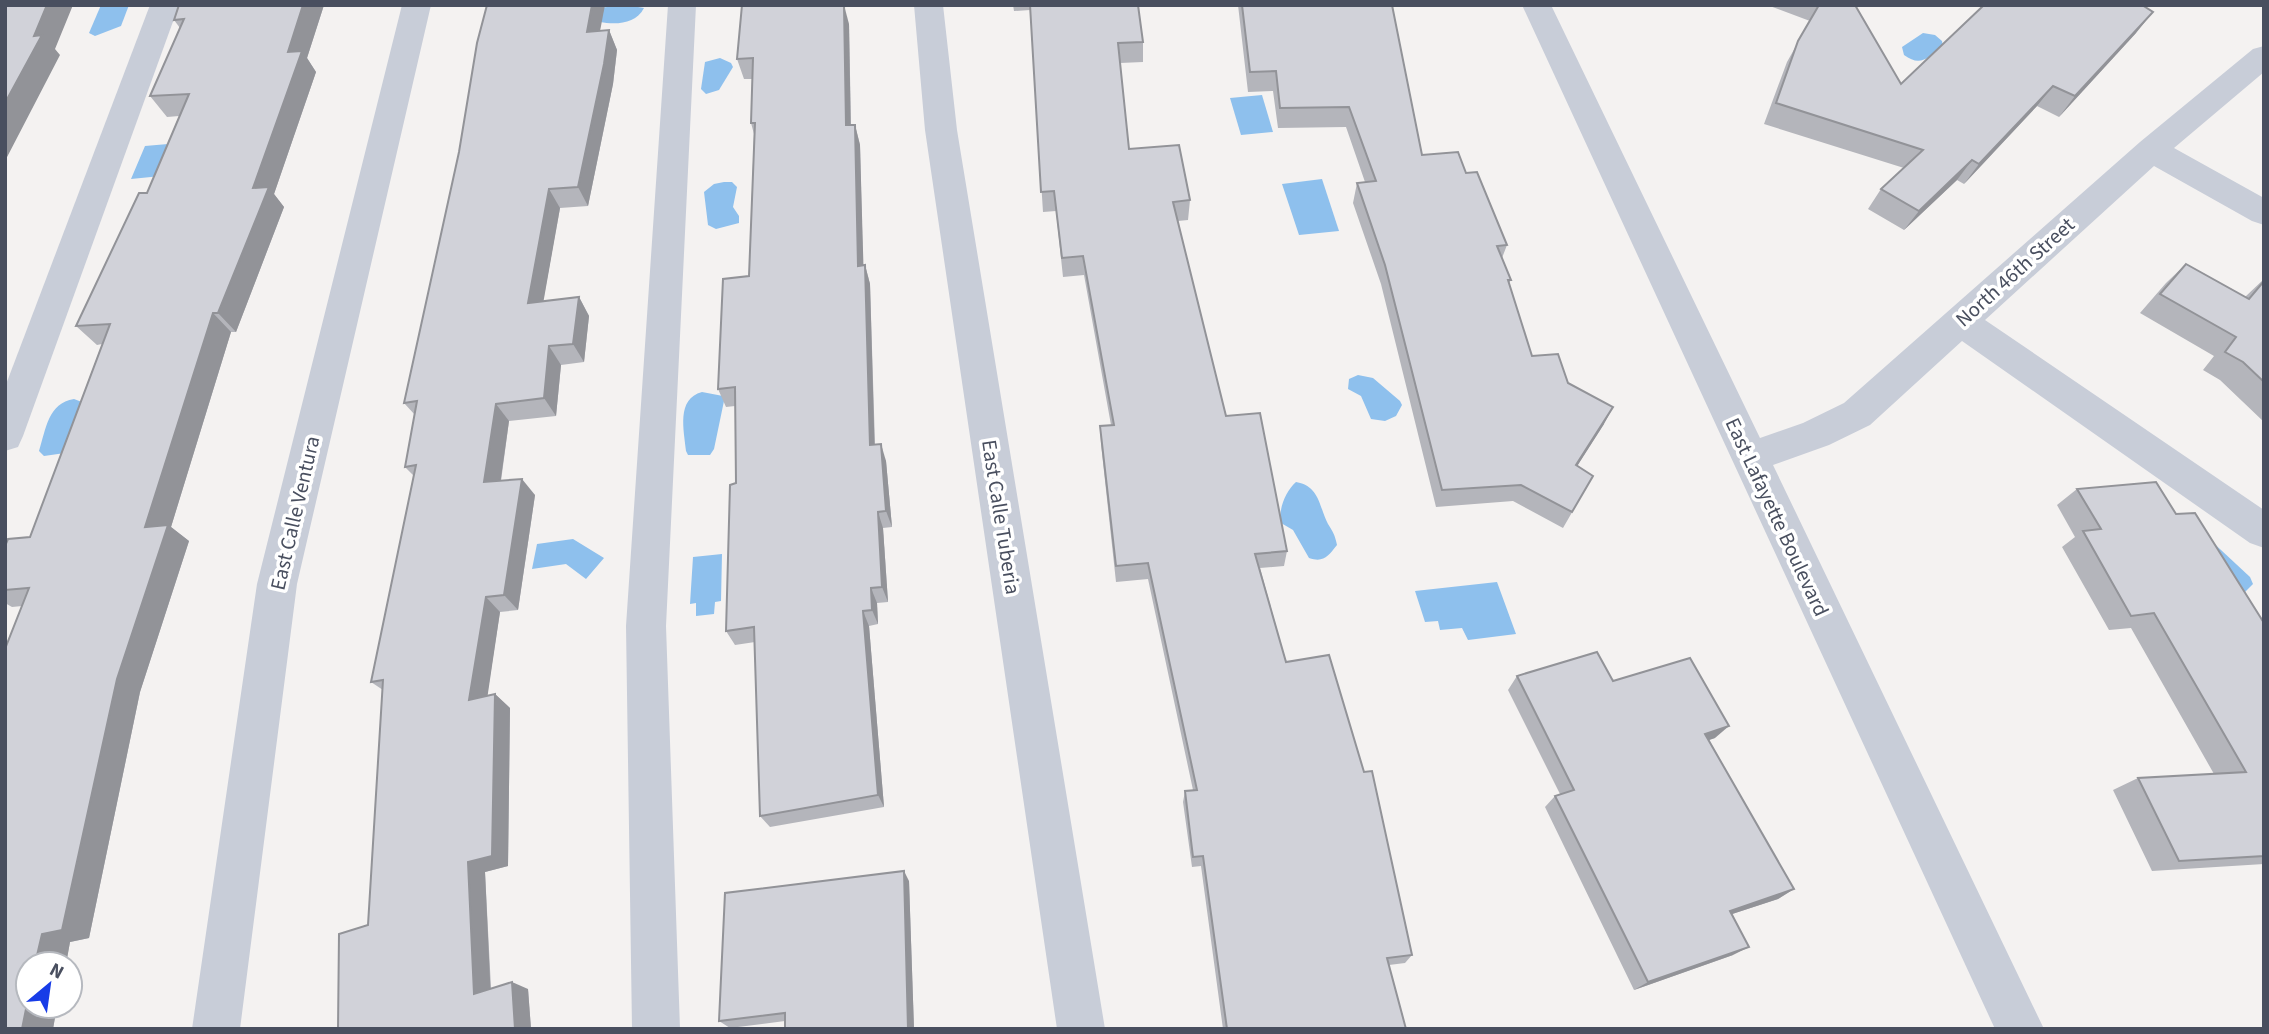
<svg xmlns="http://www.w3.org/2000/svg" width="2269" height="1034" viewBox="0 0 2269 1034" font-family="'Source Sans 3',sans-serif">
  <rect width="100%" height="100%" fill="#f4f2f1"/>
  <g fill="#8ec0ed">
    <path d="M 101,5 L 129,5 L 121,26 L 95,36 L 89,33 Z"/>
    <path d="M 626,5 L 644,8 C 636,24 616,25 600,22 L 598,8 Z"/>
    <path d="M 1923,33 L 1935,35 L 1942,41 L 1943,47 C 1928,58 1920,67 1904,55 L 1902,47 Z"/>
    <path d="M 720,58 L 731,63 L 733,67 L 719,90 L 706,94 L 701,89 L 705,62 Z"/>
    <path d="M 1262,95 L 1273,132 L 1241,135 L 1230,98 Z"/>
    <path d="M 182,138 L 161,176 L 131,179 L 145,146 L 168,144 L 169,139 Z"/>
    <path d="M 1322,179 L 1339,231 L 1299,235 L 1282,184 Z"/>
    <path d="M 724,182 L 732,182 L 737,187 L 733,207 L 739,216 L 739,223 L 716,229 L 708,225 L 704,192 L 714,184 Z"/>
    <path d="M 1358,375 L 1373,378 L 1400,401 L 1402,405 L 1396,416 L 1385,421 L 1371,419 L 1361,396 L 1348,389 L 1349,379 Z"/>
    <path d="M 702,392 L 723,396 L 724,401 L 714,449 L 710,455 L 688,455 L 686,451 C 684,430 676,399 702,392 Z"/>
    <path d="M 74,399 L 87,404 L 65,453 L 44,456 L 39,451 C 46,429 48,403 74,399 Z"/>
    <path d="M 1296,482 C 1320,486 1319,507 1328,524 C 1333,532 1335,535 1337,545 C 1328,556 1324,563 1309,558 L 1293,530 L 1281,523 C 1278,509 1286,491 1296,482 Z"/>
    <path d="M 2207,537 L 2250,577 L 2253,584 L 2243,594 Z"/>
    <path d="M 573,539 L 604,558 L 586,579 L 566,564 L 532,569 L 537,544 Z"/>
    <path d="M 722,554 L 721,601 L 715,602 L 714,614 L 696,616 L 696,603 L 690,604 L 693,557 Z"/>
    <path d="M 1497,582 L 1516,634 L 1468,640 L 1462,628 L 1440,630 L 1438,621 L 1425,622 L 1415,591 Z"/>
  </g>
  <g fill="none" stroke-linecap="round" stroke-linejoin="round">
    <g fill="#c8cdd8" fill-rule="evenodd">
      <path d="M 150,5 L 179,5 L 23,436 L 18,447 L 5,451 L 5,387 Z"/>
      <path d="M 402,5 L 431,5 L 297,584 L 240,1029 L 192,1029 L 257,584 Z"/>
      <path d="M 668,5 L 696,5 L 666,626 L 680,1029 L 632,1029 L 626,626 Z"/>
      <path d="M 914,5 L 943,5 L 957,130 L 1105,1029 L 1057,1029 L 925,130 Z"/>
      <path d="M 1522,5 L 1551,5 L 1760,438 L 1803,423 L 1844,403 L 2140,142 L 2253,49 L 2264,46 L 2264,72 L 2174,148 L 2264,198 L 2264,225 L 2252,221 L 2154,166 L 1985,320 L 2264,510 L 2264,548 L 2250,543 L 1962,341 L 1870,425 L 1829,445 L 1773,465 L 2044,1029 L 1995,1029 Z"/>
    </g>
  </g>
  <g fill="#b4b5bb">
    <path d="M 179,5 L 324,5 L 307,58 L 316,72 L 274,194 L 284,207 L 236,332 L 231,332 L 171,527 L 189,541 L 140,692 L 89,938 L 70,942 L 66,964 L 28,964 L 28,1006 L 57,1006 L 53,1029 L 5,1029 L 22,606 L 12,607 L 5,603 L 5,590 L 30,537 L 102,344 L 97,345 L 76,326 L 147,193 L 179,116 L 167,117 L 150,96 L 180,28 L 174,20 Z"/>
    <path d="M 1013,5 L 1138,5 L 1143,42 L 1143,62 L 1120,63 L 1129,149 L 1190,200 L 1188,220 L 1178,221 L 1226,416 L 1287,551 L 1284,566 L 1260,568 L 1286,662 L 1412,955 L 1405,963 L 1389,965 L 1406,1029 L 1223,1029 L 1201,866 L 1192,867 L 1183,802 L 1185,791 L 1193,790 L 1148,579 L 1116,582 L 1101,444 L 1100,426 L 1111,425 L 1084,275 L 1063,277 L 1056,211 L 1043,212 L 1030,10 L 1014,11 Z"/>
    <path d="M 1238,5 L 1392,5 L 1422,155 L 1466,173 L 1507,245 L 1502,258 L 1511,280 L 1509,283 L 1532,356 L 1568,383 L 1604,424 L 1577,466 L 1593,476 L 1563,528 L 1513,501 L 1436,507 L 1381,284 L 1353,203 L 1357,183 L 1365,182 L 1346,127 L 1278,128 L 1273,91 L 1248,92 Z"/>
    <path d="M 1767,5 L 1855,5 L 1901,84 L 2143,6 L 2136,33 L 2059,117 L 2037,106 L 1964,184 L 1957,180 L 1904,230 L 1868,209 L 1881,189 L 1904,168 L 1764,124 L 1787,62 L 1810,21 Z"/>
    <path d="M 849,24 L 851,125 L 855,125 L 860,145 L 863,266 L 865,265 L 870,284 L 875,444 L 886,461 L 892,527 L 883,528 L 888,602 L 877,603 L 878,624 L 869,626 L 884,807 L 770,827 L 760,816 L 755,642 L 735,645 L 726,631 L 736,483 L 735,406 L 726,407 L 718,389 L 749,276 L 754,134 L 751,123 L 752,79 L 744,79 L 737,59 Z"/>
    <path d="M 609,30 L 617,50 L 613,84 L 588,206 L 560,208 L 543,301 L 579,297 L 589,316 L 584,362 L 561,365 L 556,416 L 509,421 L 501,481 L 535,495 L 518,610 L 500,612 L 487,696 L 495,694 L 510,708 L 508,866 L 485,872 L 491,988 L 528,989 L 531,1029 L 338,1029 L 368,925 L 383,690 L 371,682 L 414,476 L 405,467 L 415,415 L 404,403 L 600,31 Z"/>
    <path d="M 2186,264 L 2245,297 L 2264,279 L 2264,422 L 2220,380 L 2203,370 L 2214,356 L 2140,313 L 2166,283 Z"/>
    <path d="M 2077,489 L 2176,514 L 2264,623 L 2264,864 L 2152,871 L 2113,790 L 2138,778 L 2214,774 L 2131,628 L 2109,630 L 2062,547 L 2075,537 L 2057,505 Z"/>
    <path d="M 1517,676 L 1613,681 L 1715,738 L 1709,740 L 1794,889 L 1778,899 L 1732,914 L 1733,955 L 1634,990 L 1545,807 L 1555,796 L 1560,794 L 1508,690 Z"/>
    <path d="M 909,881 L 914,1029 L 785,1029 L 785,1021 L 730,1028 L 719,1021 Z"/>
  </g>
  <g fill="#929398">
    <path d="M 47,5 L 73,5 L 55,49 L 60,55 L 5,161 L 5,103 Z"/>
    <path d="M 303,5 L 324,5 L 307,58 L 316,72 L 274,194 L 284,207 L 236,332 L 218,313 L 253,188 L 288,52 Z"/>
    <path d="M 592,5 L 605,5 L 596,52 L 587,32 Z"/>
    <path d="M 844,5 L 849,24 L 851,145 L 846,125 Z"/>
    <path d="M 2153,12 L 2136,33 L 2059,117 L 2075,96 Z"/>
    <path d="M 609,30 L 617,50 L 613,84 L 588,206 L 578,187 Z"/>
    <path d="M 2053,86 L 2037,106 L 1964,184 L 1979,164 Z"/>
    <path d="M 855,125 L 860,145 L 864,285 L 858,266 Z"/>
    <path d="M 1972,160 L 1957,180 L 1904,230 L 1919,211 Z"/>
    <path d="M 549,189 L 560,208 L 540,321 L 528,303 Z"/>
    <path d="M 865,265 L 870,284 L 875,462 L 870,445 Z"/>
    <path d="M 579,297 L 589,316 L 584,362 L 573,344 Z"/>
    <path d="M 213,313 L 231,332 L 171,527 L 189,541 L 140,692 L 89,938 L 70,942 L 66,964 L 35,964 L 42,934 L 145,527 Z"/>
    <path d="M 549,346 L 561,365 L 556,416 L 544,398 Z"/>
    <path d="M 496,404 L 509,421 L 498,499 L 484,482 Z"/>
    <path d="M 1613,407 L 1604,424 L 1567,482 L 1576,465 Z"/>
    <path d="M 881,444 L 886,461 L 892,527 L 886,511 Z"/>
    <path d="M 522,479 L 535,495 L 518,610 L 504,595 Z"/>
    <path d="M 878,512 L 883,528 L 888,602 L 882,587 Z"/>
    <path d="M 871,588 L 877,603 L 878,624 L 872,610 Z"/>
    <path d="M 486,597 L 500,612 L 485,713 L 469,700 Z"/>
    <path d="M 863,611 L 869,626 L 884,807 L 878,795 Z"/>
    <path d="M 495,694 L 510,708 L 508,866 L 485,872 L 491,1001 L 474,994 L 468,862 Z"/>
    <path d="M 1729,726 L 1715,738 L 1691,746 L 1705,734 Z"/>
    <path d="M 904,871 L 909,881 L 914,1029 L 908,1029 Z"/>
    <path d="M 1794,889 L 1778,899 L 1714,920 L 1730,911 Z"/>
    <path d="M 1749,947 L 1733,955 L 1634,990 L 1648,982 Z"/>
    <path d="M 512,982 L 528,989 L 531,1029 L 515,1029 Z"/>
    <path d="M 28,999 L 28,1006 L 57,1006 L 53,1029 L 22,1029 Z"/>
  </g>
  <g fill="#d1d2d9" stroke="#929398" stroke-width="2">
    <path d="M 5,5 L 47,5 L 34,36 L 42,35 L 5,103 Z"/>
    <path d="M 179,5 L 303,5 L 288,52 L 302,51 L 253,188 L 269,187 L 218,313 L 213,313 L 145,527 L 168,525 L 117,679 L 62,930 L 42,934 L 35,964 L 28,964 L 28,999 L 22,1029 L 5,1029 L 5,649 L 29,588 L 5,590 L 5,546 L 8,539 L 30,537 L 110,324 L 76,326 L 139,193 L 147,193 L 189,94 L 150,96 L 184,19 L 174,20 Z"/>
    <path d="M 487,5 L 592,5 L 587,32 L 609,30 L 604,64 L 578,187 L 549,189 L 528,303 L 579,297 L 573,344 L 549,346 L 544,398 L 496,404 L 484,482 L 522,479 L 504,595 L 486,597 L 469,700 L 495,694 L 492,856 L 468,862 L 474,994 L 512,982 L 515,1029 L 338,1029 L 339,934 L 368,925 L 383,680 L 371,682 L 416,465 L 405,467 L 417,401 L 404,403 L 459,152 L 477,43 Z"/>
    <path d="M 742,5 L 844,5 L 846,125 L 855,125 L 858,266 L 865,265 L 870,445 L 881,444 L 886,511 L 878,512 L 882,587 L 871,588 L 872,610 L 863,611 L 878,795 L 760,816 L 754,627 L 726,631 L 730,485 L 736,483 L 735,387 L 718,389 L 723,279 L 749,276 L 755,123 L 751,123 L 753,58 L 737,59 Z"/>
    <path d="M 1030,5 L 1138,5 L 1143,42 L 1118,43 L 1129,149 L 1179,145 L 1190,200 L 1173,202 L 1226,416 L 1260,413 L 1287,551 L 1255,554 L 1286,662 L 1329,655 L 1364,772 L 1372,771 L 1412,955 L 1387,958 L 1406,1029 L 1227,1029 L 1203,856 L 1193,857 L 1185,791 L 1197,790 L 1148,563 L 1116,566 L 1100,426 L 1114,425 L 1083,256 L 1062,258 L 1054,191 L 1041,192 Z"/>
    <path d="M 1242,5 L 1392,5 L 1422,155 L 1458,152 L 1466,173 L 1477,172 L 1507,245 L 1497,246 L 1511,280 L 1508,280 L 1532,356 L 1558,354 L 1568,383 L 1613,407 L 1576,465 L 1593,476 L 1572,512 L 1521,485 L 1442,490 L 1385,265 L 1357,183 L 1376,181 L 1349,107 L 1280,108 L 1276,71 L 1250,72 Z"/>
    <path d="M 1819,5 L 1855,5 L 1901,84 L 1984,5 L 2142,5 L 2153,12 L 2075,96 L 2053,86 L 1979,164 L 1972,160 L 1919,211 L 1881,189 L 1923,150 L 1776,103 L 1798,41 Z"/>
    <path d="M 2186,264 L 2249,299 L 2264,281 L 2264,382 L 2243,362 L 2225,352 L 2236,337 L 2160,294 Z"/>
    <path d="M 2156,482 L 2176,514 L 2195,513 L 2264,623 L 2264,856 L 2179,861 L 2138,778 L 2246,772 L 2154,613 L 2131,616 L 2083,531 L 2101,529 L 2077,489 Z"/>
    <path d="M 1597,652 L 1613,681 L 1690,658 L 1729,726 L 1705,734 L 1794,889 L 1730,911 L 1749,947 L 1648,982 L 1555,796 L 1574,790 L 1517,676 Z"/>
    <path d="M 904,871 L 908,1029 L 785,1029 L 785,1013 L 719,1021 L 725,893 Z"/>
  </g>
  <g text-anchor="middle" dominant-baseline="central" stroke-width="7" stroke-linejoin="round" paint-order="stroke">
    <g font-size="21" fill="#494f5f" stroke="#fff">
      <text transform="translate(2015 272) rotate(-42)">North 46th Street</text>
      <text transform="translate(295 513) rotate(-77)">East Calle Ventura</text>
      <text transform="translate(1001 517) rotate(81)">East Calle Tuberia</text>
      <text transform="translate(1777 517) rotate(65)">East Lafayette Boulevard</text>
    </g>
  </g>
  <rect width="2269" height="1034" fill="none" stroke="#494f5f" stroke-width="14"/>
  <g transform="translate(49 985) rotate(29)"><circle r="33" fill="#ffffff" stroke="#b6b9bf" stroke-width="2"/>
  <path d="M0-5L12 26L0 18L-12 26Z" fill="#183ce7"/>
  <text y="-10" font-size="19" font-weight="bold" text-anchor="middle" fill="#494f5f">N</text>
  </g>
</svg>
